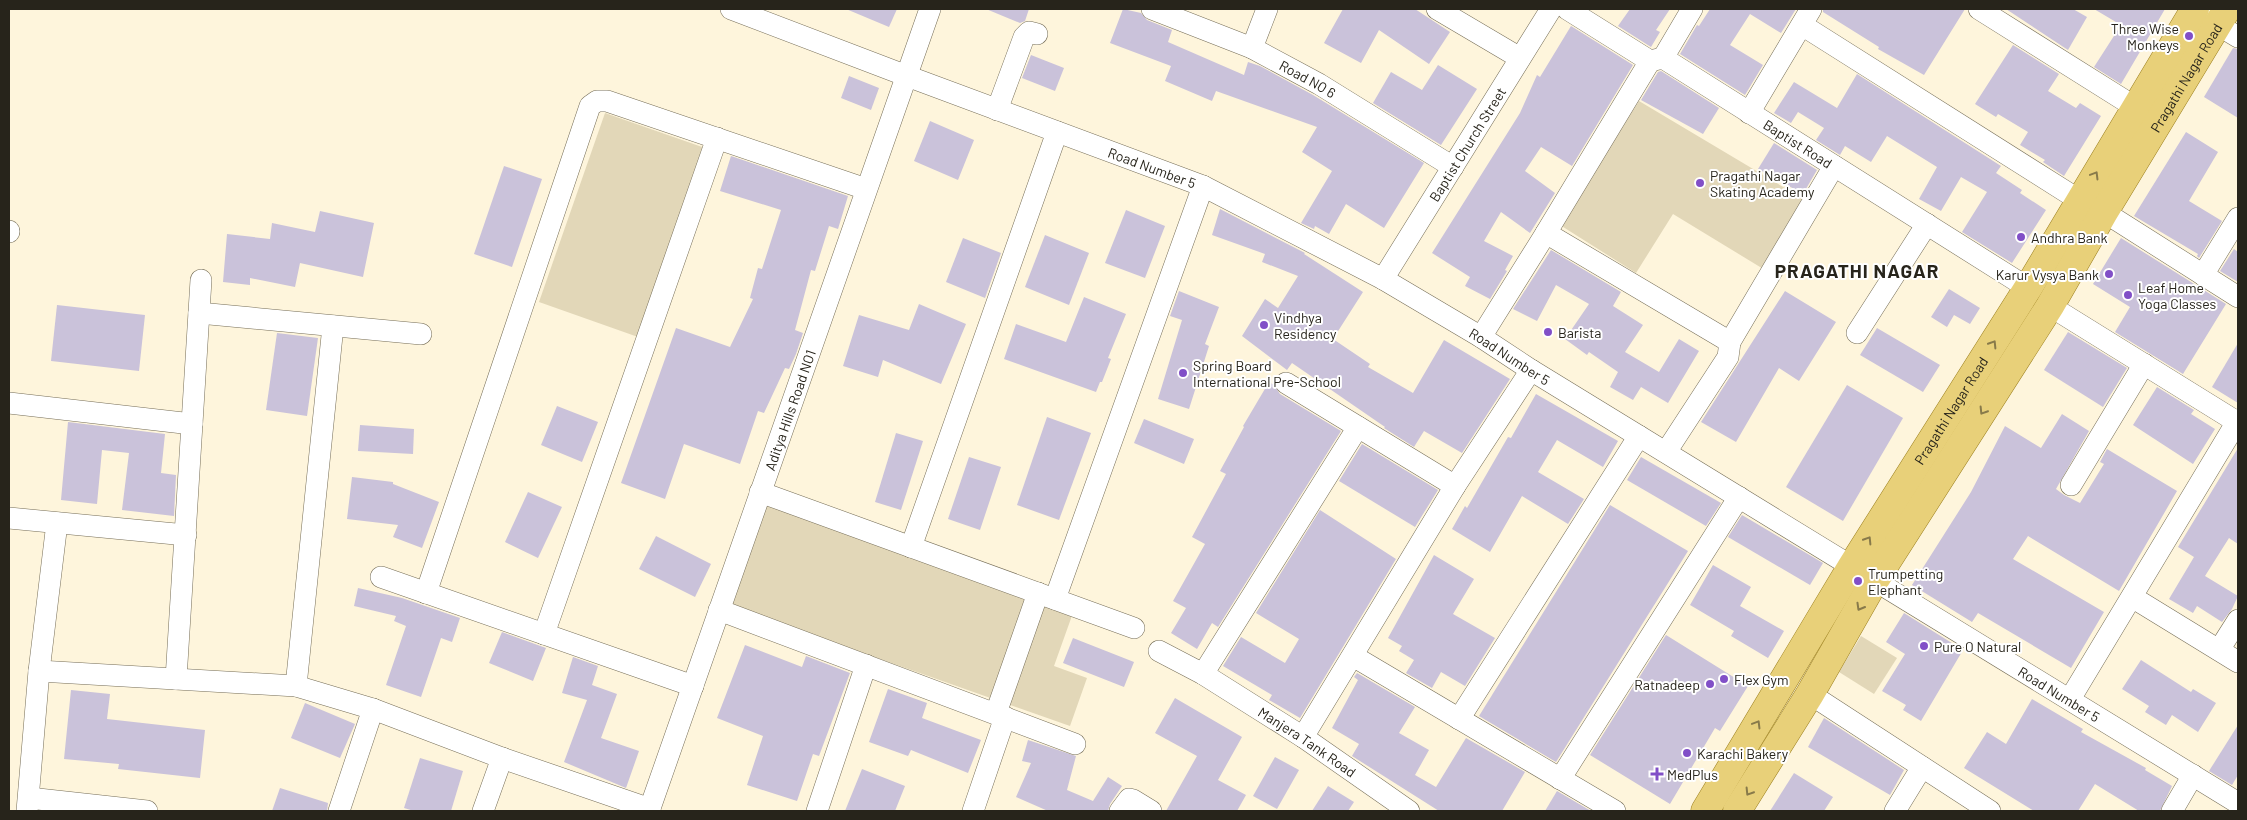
<svg xmlns="http://www.w3.org/2000/svg" width="2247" height="820" viewBox="0 0 2247 820" font-family="Barlow,sans-serif">
  <rect width="100%" height="100%" fill="#fef5dc"/>
  <g fill="#e2d7b8">
    <path d="M 1639,101 L 1805,200 L 1765,270 L 1673,214 L 1636,273 L 1560,225 Z"/>
    <path d="M 605,113 L 705,148 L 638,337 L 539,302 Z"/>
    <path d="M 767,501 L 1074,610 L 1054,666 L 1087,678 L 1070,726 L 730,606 Z"/>
    <path d="M 1861,636 L 1897,658 L 1874,694 L 1839,672 Z"/>
  </g>
  <g fill="#cac2da">
    <path d="M 846,9 L 897,9 L 889,27 Z"/>
    <path d="M 986,9 L 1029,9 L 1025,21 L 1020,23 Z"/>
    <path d="M 1123,9 L 1141,13 L 1147,20 L 1172,30 L 1168,42 L 1244,75 L 1248,62 L 1260,66 L 1313,95 L 1424,163 L 1384,228 L 1346,204 L 1329,234 L 1315,226 L 1314,229 L 1301,223 L 1332,171 L 1302,152 L 1317,127 L 1216,91 L 1212,101 L 1165,81 L 1171,66 L 1110,43 Z"/>
    <path d="M 1343,9 L 1415,9 L 1450,32 L 1429,64 L 1379,30 L 1361,63 L 1324,43 Z"/>
    <path d="M 1630,9 L 1670,9 L 1656,30 L 1660,32 L 1651,47 L 1618,26 Z"/>
    <path d="M 1710,9 L 1796,9 L 1781,33 L 1750,14 L 1730,45 L 1763,65 L 1745,95 L 1680,54 L 1697,25 L 1699,26 Z"/>
    <path d="M 1823,9 L 1965,9 L 1924,75 L 1878,49 L 1879,47 L 1823,12 Z"/>
    <path d="M 2006,9 L 2073,9 L 2087,17 L 2068,50 Z"/>
    <path d="M 2094,9 L 2165,9 L 2121,84 L 2094,67 L 2121,25 Z"/>
    <path d="M 1571,26 L 1633,65 L 1572,166 L 1541,147 L 1525,171 L 1555,193 L 1530,233 L 1501,212 L 1484,241 L 1513,256 L 1505,270 L 1507,271 L 1490,299 L 1465,286 L 1470,277 L 1432,253 L 1520,113 L 1537,75 L 1540,77 Z"/>
    <path d="M 2013,45 L 2059,74 L 2048,91 L 2076,108 L 2080,103 L 2101,116 L 2064,176 L 2043,162 L 2045,160 L 2020,145 L 2028,132 L 1998,114 L 1996,117 L 1975,104 Z"/>
    <path d="M 2233,48 L 2238,49 L 2238,118 L 2204,97 Z"/>
    <path d="M 1031,55 L 1064,68 L 1055,91 L 1022,78 Z"/>
    <path d="M 1438,65 L 1477,89 L 1441,145 L 1373,103 L 1391,72 L 1422,90 Z"/>
    <path d="M 1661,71 L 1719,108 L 1703,134 L 1641,100 L 1658,72 Z"/>
    <path d="M 1857,74 L 2001,166 L 1996,173 L 2022,190 L 2020,193 L 2046,210 L 2012,263 L 1962,232 L 1987,192 L 1961,177 L 1941,211 L 1919,199 L 1937,167 L 1887,136 L 1871,162 L 1845,146 L 1840,155 L 1816,140 L 1824,128 L 1798,112 L 1791,123 L 1774,113 L 1794,82 L 1837,108 Z"/>
    <path d="M 849,76 L 879,88 L 871,110 L 841,98 Z"/>
    <path d="M 930,121 L 974,140 L 958,180 L 914,161 Z"/>
    <path d="M 2186,132 L 2218,152 L 2189,201 L 2222,221 L 2199,258 L 2197,256 L 2198,254 L 2134,216 Z"/>
    <path d="M 1774,143 L 1817,170 L 1803,194 L 1758,169 Z"/>
    <path d="M 731,156 L 848,196 L 838,229 L 829,226 L 815,271 L 811,270 L 795,330 L 803,333 L 796,354 L 789,369 L 785,368 L 764,413 L 758,411 L 740,464 L 684,444 L 665,499 L 621,483 L 676,328 L 730,347 L 753,299 L 750,298 L 758,268 L 762,269 L 781,210 L 720,191 Z"/>
    <path d="M 504,166 L 542,179 L 512,267 L 474,254 Z"/>
    <path d="M 1220,209 L 1305,253 L 1304,254 L 1363,292 L 1333,339 L 1370,364 L 1368,367 L 1413,393 L 1444,340 L 1510,379 L 1462,453 L 1424,431 L 1414,447 L 1384,428 L 1385,427 L 1292,363 L 1287,370 L 1242,336 L 1265,299 L 1278,308 L 1298,276 L 1262,262 L 1265,254 L 1212,235 Z"/>
    <path d="M 1126,210 L 1165,226 L 1145,278 L 1105,263 Z"/>
    <path d="M 320,211 L 374,223 L 363,277 L 300,263 L 295,287 L 250,278 L 250,285 L 223,282 L 227,234 L 270,239 L 272,223 L 315,232 Z"/>
    <path d="M 1045,235 L 1089,253 L 1069,305 L 1025,287 Z"/>
    <path d="M 963,238 L 1001,253 L 985,298 L 946,282 Z"/>
    <path d="M 2121,238 L 2226,304 L 2183,374 L 2115,332 L 2130,307 L 2093,284 Z"/>
    <path d="M 2234,249 L 2238,252 L 2238,282 L 2220,271 Z"/>
    <path d="M 1551,250 L 1621,292 L 1613,306 L 1643,325 L 1625,352 L 1659,372 L 1679,339 L 1699,351 L 1668,403 L 1641,387 L 1633,400 L 1610,387 L 1618,372 L 1589,352 L 1587,355 L 1565,339 L 1589,304 L 1556,285 L 1537,321 L 1513,309 Z"/>
    <path d="M 1949,289 L 1980,308 L 1970,324 L 1954,315 L 1947,327 L 1931,317 Z"/>
    <path d="M 1179,291 L 1219,307 L 1205,344 L 1209,346 L 1189,409 L 1158,399 L 1182,320 L 1170,316 Z"/>
    <path d="M 1785,291 L 1836,322 L 1799,381 L 1779,368 L 1736,442 L 1701,422 Z"/>
    <path d="M 1084,297 L 1126,314 L 1108,358 L 1111,359 L 1102,382 L 1100,382 L 1096,392 L 1004,359 L 1016,324 L 1066,342 Z"/>
    <path d="M 919,304 L 966,324 L 941,384 L 883,360 L 878,377 L 843,366 L 859,315 L 909,330 Z"/>
    <path d="M 57,305 L 145,315 L 139,371 L 51,361 Z"/>
    <path d="M 1877,328 L 1940,365 L 1923,392 L 1860,355 Z"/>
    <path d="M 2068,332 L 2127,368 L 2103,407 L 2044,370 Z"/>
    <path d="M 277,333 L 318,338 L 307,416 L 266,410 Z"/>
    <path d="M 2238,343 L 2238,403 L 2212,387 Z"/>
    <path d="M 1269,382 L 1274,385 L 1280,394 L 1341,431 L 1218,627 L 1212,623 L 1197,649 L 1171,633 L 1186,608 L 1173,601 L 1205,544 L 1192,537 L 1226,474 L 1220,471 L 1244,427 L 1243,426 Z"/>
    <path d="M 1847,385 L 1903,418 L 1843,521 L 1786,487 Z"/>
    <path d="M 2157,387 L 2194,410 L 2191,414 L 2215,429 L 2193,464 L 2133,425 Z"/>
    <path d="M 1536,394 L 1618,441 L 1603,467 L 1557,440 L 1538,472 L 1584,499 L 1568,524 L 1522,496 L 1490,552 L 1452,529 L 1465,506 L 1467,508 L 1508,437 L 1511,438 Z"/>
    <path d="M 557,406 L 598,422 L 582,462 L 541,445 Z"/>
    <path d="M 2062,414 L 2089,431 L 2056,489 L 2064,495 L 2080,503 L 2104,464 L 2100,462 L 2107,449 L 2177,491 L 2119,591 L 2028,536 L 2013,559 L 2104,612 L 2071,668 L 1978,613 L 1972,622 L 1912,585 L 1971,492 L 2005,426 L 2041,448 Z"/>
    <path d="M 1047,417 L 1091,433 L 1059,520 L 1017,505 Z"/>
    <path d="M 1144,419 L 1194,439 L 1184,464 L 1134,443 Z"/>
    <path d="M 68,422 L 165,434 L 161,473 L 176,475 L 174,516 L 122,510 L 129,453 L 102,450 L 97,504 L 61,500 Z"/>
    <path d="M 360,425 L 414,429 L 413,454 L 358,451 Z"/>
    <path d="M 896,433 L 923,441 L 901,510 L 875,502 Z"/>
    <path d="M 1362,444 L 1438,490 L 1415,527 L 1339,481 Z"/>
    <path d="M 2238,448 L 2238,544 L 2229,538 L 2205,576 L 2238,596 L 2232,609 L 2222,622 L 2197,606 L 2193,613 L 2169,599 L 2194,557 L 2178,547 Z"/>
    <path d="M 969,457 L 1001,467 L 980,530 L 948,519 Z"/>
    <path d="M 1641,457 L 1721,503 L 1706,526 L 1627,480 Z"/>
    <path d="M 352,477 L 393,482 L 393,484 L 439,502 L 422,548 L 393,537 L 398,525 L 347,519 Z"/>
    <path d="M 528,492 L 562,507 L 538,558 L 505,542 Z"/>
    <path d="M 1610,505 L 1688,551 L 1556,762 L 1479,716 Z"/>
    <path d="M 1320,510 L 1396,559 L 1300,718 L 1269,700 L 1272,695 L 1223,666 L 1241,637 L 1285,663 L 1299,639 L 1256,613 Z"/>
    <path d="M 1742,515 L 1823,563 L 1810,585 L 1728,537 Z"/>
    <path d="M 656,536 L 711,564 L 695,597 L 639,569 Z"/>
    <path d="M 1434,555 L 1474,579 L 1453,614 L 1495,638 L 1465,686 L 1441,672 L 1432,688 L 1406,673 L 1414,660 L 1399,651 L 1402,646 L 1388,638 Z"/>
    <path d="M 1713,565 L 1751,587 L 1740,606 L 1784,631 L 1768,658 L 1731,636 L 1734,631 L 1690,605 Z"/>
    <path d="M 358,588 L 402,598 L 460,618 L 452,642 L 441,638 L 421,697 L 386,685 L 406,626 L 394,621 L 396,616 L 354,606 Z"/>
    <path d="M 1904,613 L 1963,650 L 1921,721 L 1903,710 L 1906,705 L 1882,691 L 1905,654 L 1886,642 Z"/>
    <path d="M 502,632 L 546,648 L 533,681 L 489,663 Z"/>
    <path d="M 1666,635 L 1748,686 L 1720,731 L 1715,728 L 1670,804 L 1590,755 Z"/>
    <path d="M 1073,638 L 1134,662 L 1124,687 L 1063,663 Z"/>
    <path d="M 745,645 L 802,667 L 806,656 L 850,673 L 819,756 L 813,754 L 797,801 L 747,785 L 763,736 L 717,718 Z"/>
    <path d="M 573,657 L 598,666 L 592,685 L 617,694 L 601,738 L 639,751 L 626,788 L 564,762 L 587,700 L 562,693 Z"/>
    <path d="M 2141,660 L 2191,692 L 2193,689 L 2216,703 L 2198,732 L 2172,715 L 2166,725 L 2145,712 L 2149,706 L 2122,689 Z"/>
    <path d="M 1357,673 L 1415,707 L 1399,733 L 1429,750 L 1415,775 L 1436,787 L 1466,738 L 1525,772 L 1502,811 L 1439,811 L 1352,756 L 1359,744 L 1332,728 L 1358,680 L 1354,677 Z"/>
    <path d="M 888,689 L 927,703 L 922,718 L 981,740 L 968,773 L 911,750 L 908,756 L 869,742 Z"/>
    <path d="M 71,690 L 110,694 L 107,719 L 205,730 L 200,778 L 118,769 L 119,764 L 64,759 Z"/>
    <path d="M 1175,698 L 1242,737 L 1218,780 L 1246,795 L 1237,811 L 1166,811 L 1197,756 L 1155,733 Z"/>
    <path d="M 2032,699 L 2083,729 L 2081,732 L 2146,768 L 2145,770 L 2172,786 L 2160,811 L 2139,811 L 2095,784 L 2078,811 L 2034,811 L 1964,768 L 1987,732 L 2006,744 Z"/>
    <path d="M 305,703 L 355,724 L 340,758 L 291,738 Z"/>
    <path d="M 1824,718 L 1904,770 L 1890,795 L 1808,747 Z"/>
    <path d="M 2238,725 L 2238,775 L 2232,785 L 2209,771 Z"/>
    <path d="M 1028,740 L 1076,756 L 1067,790 L 1093,801 L 1108,777 L 1122,786 L 1110,804 L 1108,811 L 1048,811 L 1016,797 L 1031,763 L 1022,761 Z"/>
    <path d="M 1275,757 L 1299,770 L 1277,809 L 1253,796 Z"/>
    <path d="M 420,758 L 463,771 L 451,811 L 414,811 L 404,808 Z"/>
    <path d="M 862,769 L 905,786 L 895,811 L 845,811 Z"/>
    <path d="M 1794,773 L 1833,797 L 1824,811 L 1770,811 Z"/>
    <path d="M 1328,786 L 1354,802 L 1348,811 L 1312,811 Z"/>
    <path d="M 280,788 L 328,803 L 327,811 L 272,811 Z"/>
    <path d="M 1557,791 L 1591,811 L 1545,811 Z"/>
  </g>
  <g fill="none" stroke-linecap="round" stroke-linejoin="round">
    <g stroke="#766e58" stroke-width="22">
      <g id="minor">
        <path id="s1" d="M 731,9 L 907,76 L 1203,186 L 1383,279 L 1481,337 L 1531,370 L 2238,803"/>
        <path id="s2" d="M 1152,9 L 1252,48 L 1319,84 L 1453,167"/>
        <path d="M 1437,9 L 1520,58"/>
        <path id="s3" d="M 1567,9 L 1650,61 L 1663,58 L 2028,288"/>
        <path d="M 1979,9 L 2135,107"/>
        <path d="M 2205,17 L 2238,37"/>
        <path d="M 1802,25 L 2079,200"/>
        <path d="M 1252,48 L 1267,9"/>
        <path d="M 1663,58 L 1692,9"/>
        <path d="M 1650,61 L 1546,233 L 1730,342"/>
        <path d="M 997,110 L 1024,37 L 1029,32 L 1037,34"/>
        <path d="M 1749,113 L 1811,9"/>
        <path d="M 2104,212 L 2238,297"/>
        <path d="M 9,232 L 9,231"/>
        <path d="M 2203,275 L 2238,218"/>
        <path id="s4" d="M 1383,279 L 1551,9"/>
        <path d="M 2050,306 L 2237,422"/>
        <path d="M 199,313 L 421,334"/>
        <path d="M 1857,333 L 1927,224"/>
        <path d="M 1481,337 L 1546,233"/>
        <path d="M 1286,383 L 1455,486"/>
        <path d="M 9,403 L 192,424"/>
        <path d="M 1666,452 L 1728,357 L 1730,342 L 1834,166"/>
        <path d="M 2071,485 L 2144,364"/>
        <path d="M 760,492 L 1134,628"/>
        <path d="M 9,518 L 186,535"/>
        <path d="M 911,547 L 1057,132"/>
        <path d="M 381,577 L 693,686"/>
        <path d="M 426,593 L 590,106 L 597,101 L 607,101 L 866,189"/>
        <path d="M 2132,597 L 2238,662"/>
        <path d="M 1055,599 L 1203,186"/>
        <path d="M 719,610 L 1075,744"/>
        <path d="M 544,634 L 717,138"/>
        <path d="M 2219,650 L 2238,620"/>
        <path id="s5" d="M 1159,651 L 1203,674 L 1303,737 L 1409,811"/>
        <path d="M 1353,656 L 1615,811"/>
        <path d="M 39,671 L 296,686 L 373,709 L 502,758 L 650,809"/>
        <path d="M 1203,674 L 1358,427"/>
        <path d="M 176,679 L 201,280"/>
        <path d="M 296,686 L 333,326"/>
        <path d="M 1810,694 L 1990,811"/>
        <path d="M 2070,699 L 2238,420"/>
        <path d="M 996,713 L 1038,593"/>
        <path d="M 1459,719 L 1639,436"/>
        <path d="M 1303,737 L 1455,486 L 1531,370"/>
        <path d="M 1560,779 L 1739,497"/>
        <path d="M 29,798 L 147,811"/>
        <path d="M 27,811 L 39,671 L 57,523"/>
        <path d="M 339,811 L 373,709"/>
        <path d="M 483,811 L 502,758"/>
        <path id="s6" d="M 649,811 L 930,9"/>
        <path d="M 817,811 L 866,665"/>
        <path d="M 973,811 L 1005,717"/>
        <path d="M 1120,811 L 1129,799 L 1133,800 L 1151,811"/>
        <path d="M 1895,811 L 1922,767"/>
        <path d="M 2172,811 L 2193,775"/>
      </g>
    </g>
    <g stroke="#9b7f1e" stroke-width="29">
      <g id="major">
        <path id="s7" d="M 1705,811 L 1852,566 L 2028,288 L 2195,9"/>
        <path id="s8" d="M 1737,811 L 1810,694 L 1875,580 L 2050,306 L 2104,212 L 2227,9"/>
      </g>
    </g>
    <use href="#minor" stroke="#fff" stroke-width="21"/>
    <use href="#major" stroke="#e8d079" stroke-width="28"/>
  </g>
  <defs><path id="oneway-chevron" d="M-2-3.5L2.5 0L-2 3.5" fill="none" stroke-width="1.6" stroke-linecap="round" stroke-linejoin="round" transform="scale(1.25)"/></defs>
  <g stroke="#887a4a">
    <use href="#oneway-chevron" transform="translate(2095 175) rotate(-59)"/>
    <use href="#oneway-chevron" transform="translate(1993 344) rotate(-58)"/>
    <use href="#oneway-chevron" transform="translate(1983 411) rotate(122)"/>
    <use href="#oneway-chevron" transform="translate(1868 540) rotate(-58)"/>
    <use href="#oneway-chevron" transform="translate(1860 607) rotate(120)"/>
    <use href="#oneway-chevron" transform="translate(1757 724) rotate(-59)"/>
    <use href="#oneway-chevron" transform="translate(1749 792) rotate(122)"/>
  </g>
  <g fill="#814fc7" stroke="#fff" stroke-width="2">
    <circle cx="2189" cy="36" r="5"/>
    <circle cx="1700" cy="183" r="5"/>
    <circle cx="2021" cy="237" r="5"/>
    <circle cx="2109" cy="274" r="5"/>
    <circle cx="2128" cy="295" r="5"/>
    <circle cx="1264" cy="325" r="5"/>
    <circle cx="1548" cy="332" r="5"/>
    <circle cx="1183" cy="373" r="5"/>
    <circle cx="1858" cy="581" r="5"/>
    <circle cx="1924" cy="646" r="5"/>
    <circle cx="1724" cy="679" r="5"/>
    <circle cx="1710" cy="684" r="5"/>
    <circle cx="1687" cy="753" r="5"/>
    <path d="M1654.5 766.5h5v5h5v5h-5v5h-5v-5h-5v-5h5z"/>
  </g>
  <g text-anchor="middle" dominant-baseline="central" stroke-width="4" stroke-linejoin="round" paint-order="stroke">
    <g font-size="14" fill="#27241b" stroke="#fff" text-anchor="start">
      <text x="2179" y="28" text-anchor="end">Three Wise<tspan x="2179" dy="16">Monkeys</tspan></text>
      <text x="1710" y="175">Pragathi Nagar<tspan x="1710" dy="16">Skating Academy</tspan></text>
      <text x="2031" y="237">Andhra Bank</text>
      <text x="2099" y="274" text-anchor="end">Karur Vysya Bank</text>
      <text x="2138" y="287">Leaf Home<tspan x="2138" dy="16">Yoga Classes</tspan></text>
      <text x="1274" y="317">Vindhya<tspan x="1274" dy="16">Residency</tspan></text>
      <text x="1558" y="332">Barista</text>
      <text x="1193" y="365">Spring Board<tspan x="1193" dy="16">International Pre-School</tspan></text>
      <text x="1868" y="573">Trumpetting<tspan x="1868" dy="16">Elephant</tspan></text>
      <text x="1934" y="646">Pure O Natural</text>
      <text x="1734" y="679">Flex Gym</text>
      <text x="1700" y="684" text-anchor="end">Ratnadeep</text>
      <text x="1697" y="753">Karachi Bakery</text>
      <text x="1667" y="774">MedPlus</text>
    </g>
    <g font-size="14" fill="#27241b" stroke="#fff">
      <text stroke="none"><textPath href="#s8" startOffset="860">Pragathi Nagar Road</textPath></text>
      <text stroke="none"><textPath href="#s2" startOffset="171">Road NO 6</textPath></text>
      <text stroke="none"><textPath href="#s3" startOffset="271">Baptist Road</textPath></text>
      <text stroke="none"><textPath href="#s4" startOffset="159">Baptist Church Street</textPath></text>
      <text stroke="none"><textPath href="#s1" startOffset="450">Road Number 5</textPath></text>
      <text stroke="none"><textPath href="#s1" startOffset="855">Road Number 5</textPath></text>
      <text stroke="none"><textPath href="#s6" startOffset="425">Aditya Hills Road NO1</textPath></text>
      <text stroke="none"><textPath href="#s7" startOffset="470">Pragathi Nagar Road</textPath></text>
      <text stroke="none"><textPath href="#s1" startOffset="1500">Road Number 5</textPath></text>
      <text stroke="none"><textPath href="#s5" startOffset="174">Manjera Tank Road</textPath></text>
    </g>
    <g font-size="19" font-weight="bold" letter-spacing="1" fill="#27241b" stroke="#fff">
      <text x="1857" y="270">PRAGATHI NAGAR</text>
    </g>
  </g>
  <rect width="2247" height="820" fill="none" stroke="#27241b" stroke-width="20"/>
</svg>
